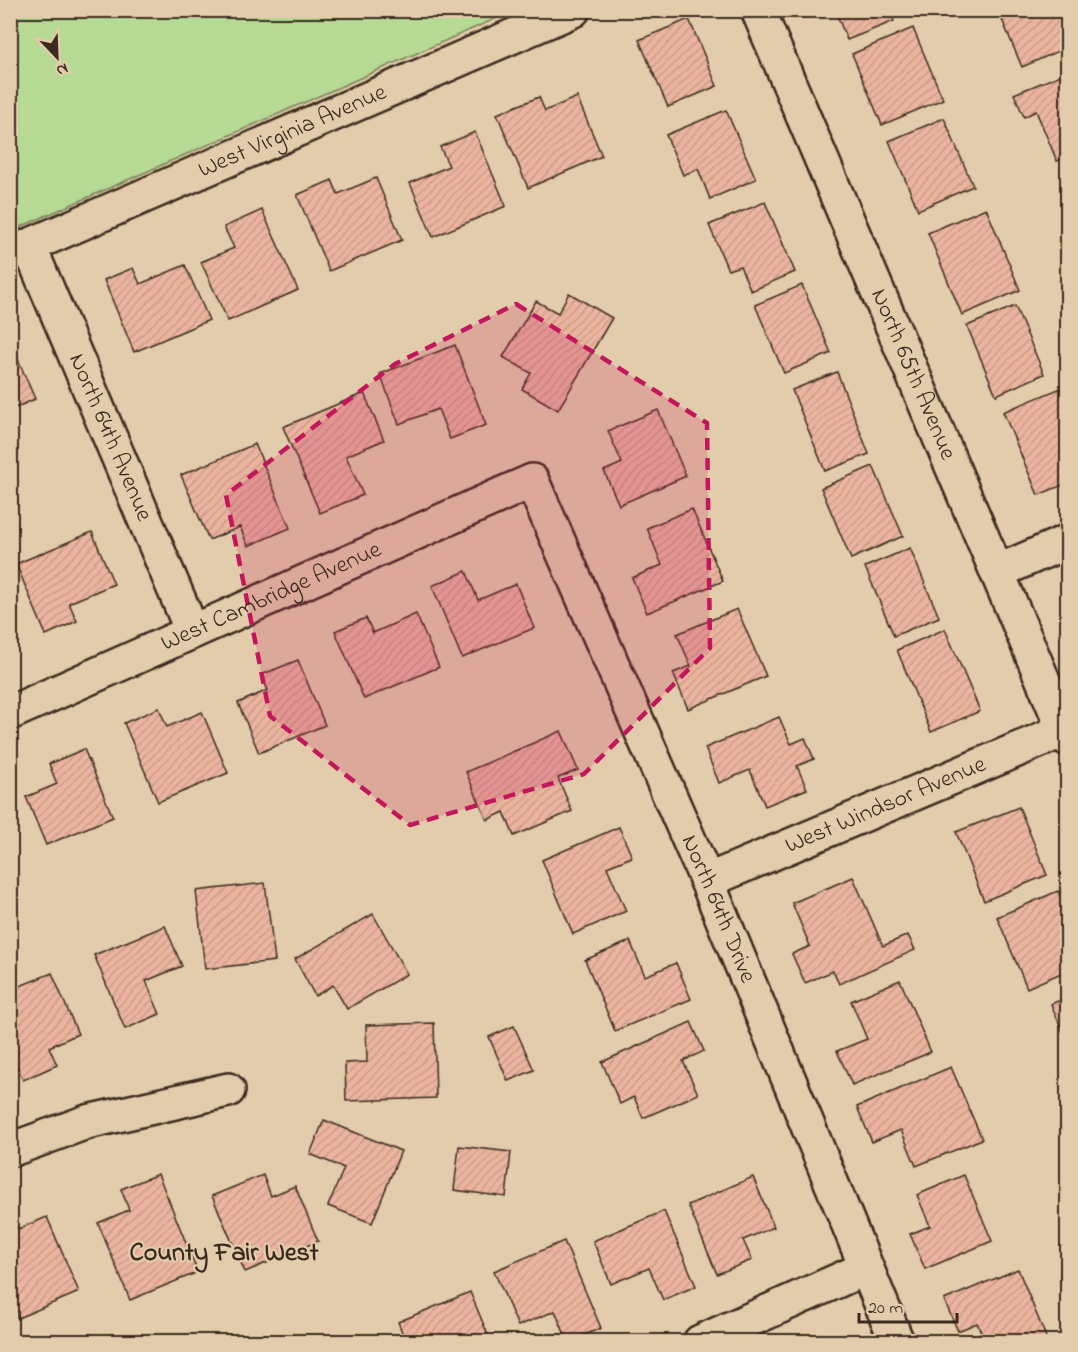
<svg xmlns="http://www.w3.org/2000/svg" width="1078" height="1352" viewBox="0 0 1078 1352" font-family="'Indie Flower',sans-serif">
  <defs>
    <pattern id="building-hatch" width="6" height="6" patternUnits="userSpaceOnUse" patternTransform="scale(1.5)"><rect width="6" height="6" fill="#ebb49f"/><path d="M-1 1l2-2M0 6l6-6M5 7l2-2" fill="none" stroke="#ca9b88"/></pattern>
  </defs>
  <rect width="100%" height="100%" fill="#e2ccab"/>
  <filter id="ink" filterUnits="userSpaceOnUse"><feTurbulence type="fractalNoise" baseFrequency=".0167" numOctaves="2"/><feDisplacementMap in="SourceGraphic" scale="12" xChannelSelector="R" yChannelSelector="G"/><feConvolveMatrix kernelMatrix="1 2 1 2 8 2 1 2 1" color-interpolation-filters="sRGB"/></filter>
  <g filter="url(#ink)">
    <path fill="#b6d994" stroke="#788259" stroke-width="1.5" d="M 11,10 L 513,10 L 513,11 L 11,231 Z"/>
    <g fill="url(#building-hatch)" stroke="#3b2a1e" stroke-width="1.5">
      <path d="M 835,10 L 890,10 L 894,21 L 847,40 Z"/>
      <path d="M 998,10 L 1068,10 L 1068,47 L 1022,67 Z"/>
      <path d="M 689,19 L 717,86 L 668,107 L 639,40 Z"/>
      <path d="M 913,28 L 943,99 L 882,125 L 852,54 Z"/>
      <path d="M 1068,72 L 1068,157 L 1057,161 L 1036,111 L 1024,117 L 1014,94 Z"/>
      <path d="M 539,97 L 545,111 L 577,97 L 602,156 L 528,188 L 497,114 Z"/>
      <path d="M 726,110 L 756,179 L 710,199 L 698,169 L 683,175 L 666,135 Z"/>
      <path d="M 944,118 L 973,186 L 918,210 L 889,141 Z"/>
      <path d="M 475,132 L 506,206 L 433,237 L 410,183 L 449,166 L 440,147 Z"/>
      <path d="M 376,178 L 402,240 L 329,271 L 297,195 L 332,180 L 338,194 Z"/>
      <path d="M 765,202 L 795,272 L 751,291 L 740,266 L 728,270 L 709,225 Z"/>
      <path d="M 986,208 L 1020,290 L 962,315 L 928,233 Z"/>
      <path d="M 262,210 L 298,290 L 228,321 L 201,262 L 234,248 L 224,227 Z"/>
      <path d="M 185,265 L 209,320 L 134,352 L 104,280 L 133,268 L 140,284 Z"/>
      <path d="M 802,285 L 831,353 L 784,373 L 755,305 Z"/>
      <path d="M 569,293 L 612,318 L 558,410 L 522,389 L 531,373 L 503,357 L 536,301 L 558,313 Z"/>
      <path d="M 1015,306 L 1044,374 L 996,395 L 967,326 Z"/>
      <path d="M 455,345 L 486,425 L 450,439 L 438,409 L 399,424 L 380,374 Z"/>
      <path d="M 17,357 L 35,399 L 10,410 L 10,360 Z"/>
      <path d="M 837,372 L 869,454 L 825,471 L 792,390 Z"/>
      <path d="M 1068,385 L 1068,483 L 1038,495 L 1003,412 Z"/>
      <path d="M 364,393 L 384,440 L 346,456 L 363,495 L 320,513 L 283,427 Z"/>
      <path d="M 658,410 L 686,476 L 619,505 L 604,471 L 622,463 L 608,431 Z"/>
      <path d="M 255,444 L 290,528 L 248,546 L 240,527 L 209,540 L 181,475 Z"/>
      <path d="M 873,466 L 903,536 L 851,559 L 821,488 Z"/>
      <path d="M 692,509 L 723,581 L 647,613 L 632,578 L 662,565 L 647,528 Z"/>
      <path d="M 92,532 L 114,584 L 69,603 L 77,621 L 46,635 L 16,564 Z"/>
      <path d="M 910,548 L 939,617 L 894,636 L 865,567 Z"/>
      <path d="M 466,571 L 478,600 L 516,584 L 534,628 L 462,658 L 432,586 Z"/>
      <path d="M 737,609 L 766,676 L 688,709 L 673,673 L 691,666 L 677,634 Z"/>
      <path d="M 416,614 L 439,667 L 364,699 L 335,631 L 366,618 L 373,633 Z"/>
      <path d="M 945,629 L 980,711 L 931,732 L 897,650 Z"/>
      <path d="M 298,660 L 325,725 L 259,753 L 238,703 L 268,690 L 261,675 Z"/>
      <path d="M 159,708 L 167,727 L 202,712 L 228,773 L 158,802 L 124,723 Z"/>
      <path d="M 779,717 L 791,744 L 805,738 L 814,759 L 797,766 L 807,789 L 765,806 L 750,770 L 719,783 L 705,748 Z"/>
      <path d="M 561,731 L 578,770 L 558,778 L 572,811 L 514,836 L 504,812 L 487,820 L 466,772 Z"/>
      <path d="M 84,749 L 113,817 L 46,845 L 26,797 L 57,784 L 49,764 Z"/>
      <path d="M 1019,807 L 1047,875 L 984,901 L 956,832 Z"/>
      <path d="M 619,827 L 632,857 L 607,867 L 626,911 L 573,934 L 542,860 Z"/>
      <path d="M 853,877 L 883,946 L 908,935 L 915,950 L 839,984 L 833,971 L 805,983 L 792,954 L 810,946 L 792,903 Z"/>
      <path d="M 265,883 L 275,961 L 205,969 L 196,891 Z"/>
      <path d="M 1058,891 L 1068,914 L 1068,970 L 1027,988 L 997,917 Z"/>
      <path d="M 373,914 L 407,974 L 347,1009 L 333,985 L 315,996 L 295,959 Z"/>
      <path d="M 165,926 L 182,966 L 146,981 L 160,1014 L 125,1029 L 94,955 Z"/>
      <path d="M 630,941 L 645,976 L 676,963 L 691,999 L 615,1031 L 585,960 Z"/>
      <path d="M 52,973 L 78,1034 L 49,1047 L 57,1065 L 23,1080 L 10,1051 L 10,990 Z"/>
      <path d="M 900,980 L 931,1052 L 852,1085 L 837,1051 L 867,1039 L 851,1001 Z"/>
      <path d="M 1068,997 L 1068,1044 L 1051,1004 Z"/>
      <path d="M 691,1022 L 704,1051 L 683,1061 L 698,1094 L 643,1118 L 634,1097 L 620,1104 L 602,1062 Z"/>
      <path d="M 434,1023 L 436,1098 L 346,1101 L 345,1063 L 367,1062 L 366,1025 Z"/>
      <path d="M 514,1026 L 534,1070 L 508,1081 L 489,1037 Z"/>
      <path d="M 951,1067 L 982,1139 L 916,1166 L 901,1130 L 872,1142 L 857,1107 Z"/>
      <path d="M 324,1120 L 401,1151 L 372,1223 L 328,1206 L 344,1168 L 310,1154 Z"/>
      <path d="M 459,1146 L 511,1152 L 506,1197 L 454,1190 Z"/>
      <path d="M 158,1174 L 198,1272 L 130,1300 L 98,1223 L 129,1210 L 121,1189 Z"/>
      <path d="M 263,1175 L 271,1196 L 295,1186 L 318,1241 L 245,1272 L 212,1196 Z"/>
      <path d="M 964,1175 L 992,1241 L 925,1269 L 910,1234 L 930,1226 L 917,1195 Z"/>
      <path d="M 753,1177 L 774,1227 L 743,1240 L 752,1260 L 717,1274 L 688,1205 Z"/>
      <path d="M 10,1211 L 18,1229 L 47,1217 L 79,1292 L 18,1318 L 10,1301 Z"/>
      <path d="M 664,1211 L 696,1286 L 663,1300 L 649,1268 L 611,1284 L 593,1241 Z"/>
      <path d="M 564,1241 L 601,1328 L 568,1342 L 555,1311 L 518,1326 L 494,1271 Z"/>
      <path d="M 1018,1269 L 1048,1342 L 985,1342 L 977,1323 L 958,1331 L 944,1300 Z"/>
      <path d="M 470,1292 L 491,1342 L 406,1342 L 398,1322 Z"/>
    </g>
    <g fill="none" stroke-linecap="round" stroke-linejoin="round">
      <g stroke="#3b2a1e" stroke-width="38">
        <g id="minor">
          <path id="s1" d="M 758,10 L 1068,739"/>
          <path id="s2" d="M 29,246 L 192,631"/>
          <path id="s3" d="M 10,254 L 573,10"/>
          <path d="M 997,572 L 1068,541"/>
          <path id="s4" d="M 10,713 L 532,481 L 707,881 L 897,1342"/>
          <path id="s5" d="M 707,881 L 1064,730"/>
          <path d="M 10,1150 L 87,1122 L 228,1090"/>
          <path d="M 700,1342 L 866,1268"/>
        </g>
      </g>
      <use href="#minor" stroke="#e2ccab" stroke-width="33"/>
    </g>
  </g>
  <path fill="#c2185b" fill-opacity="0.2" stroke="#c2185b" stroke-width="4.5" stroke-dasharray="12 8" stroke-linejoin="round" d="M 516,304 L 707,423 L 710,648 L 584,774 L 410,825 L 270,716 L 226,495 L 395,364 Z"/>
  <g text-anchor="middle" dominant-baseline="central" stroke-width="4.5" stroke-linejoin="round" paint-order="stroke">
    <g font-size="24" fill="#3b2a1e" stroke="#e2ccab">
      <text stroke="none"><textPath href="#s3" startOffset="308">West Virginia Avenue</textPath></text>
      <text stroke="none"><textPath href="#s1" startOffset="396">North 65th Avenue</textPath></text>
      <text stroke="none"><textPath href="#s2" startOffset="208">North 64th Avenue</textPath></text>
      <text stroke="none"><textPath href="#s4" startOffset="286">West Cambridge Avenue</textPath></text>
      <text stroke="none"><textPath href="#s5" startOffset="194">West Windsor Avenue</textPath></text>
      <text stroke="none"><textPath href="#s4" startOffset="1038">North 64th Drive</textPath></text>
    </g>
    <g font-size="26" font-weight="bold" fill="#3b2a1e" stroke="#e2ccab">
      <text x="224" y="1254">County Fair West</text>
    </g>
  </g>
  <rect width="1078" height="1352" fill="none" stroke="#e2ccab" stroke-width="36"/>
  <rect x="18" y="18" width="1042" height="1316" fill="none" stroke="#3b2a1e" stroke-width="2" filter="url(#ink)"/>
  <g transform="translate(57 57) rotate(157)" stroke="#e2ccab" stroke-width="4.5" paint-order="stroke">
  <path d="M0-4.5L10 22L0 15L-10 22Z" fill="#3b2a1e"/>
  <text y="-9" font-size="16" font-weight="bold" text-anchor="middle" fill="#3b2a1e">N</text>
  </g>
  <path d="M859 1313v9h98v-9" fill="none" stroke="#3b2a1e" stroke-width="3"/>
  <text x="868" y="1313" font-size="18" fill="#3b2a1e" stroke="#e2ccab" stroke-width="4.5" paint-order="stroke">20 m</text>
</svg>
